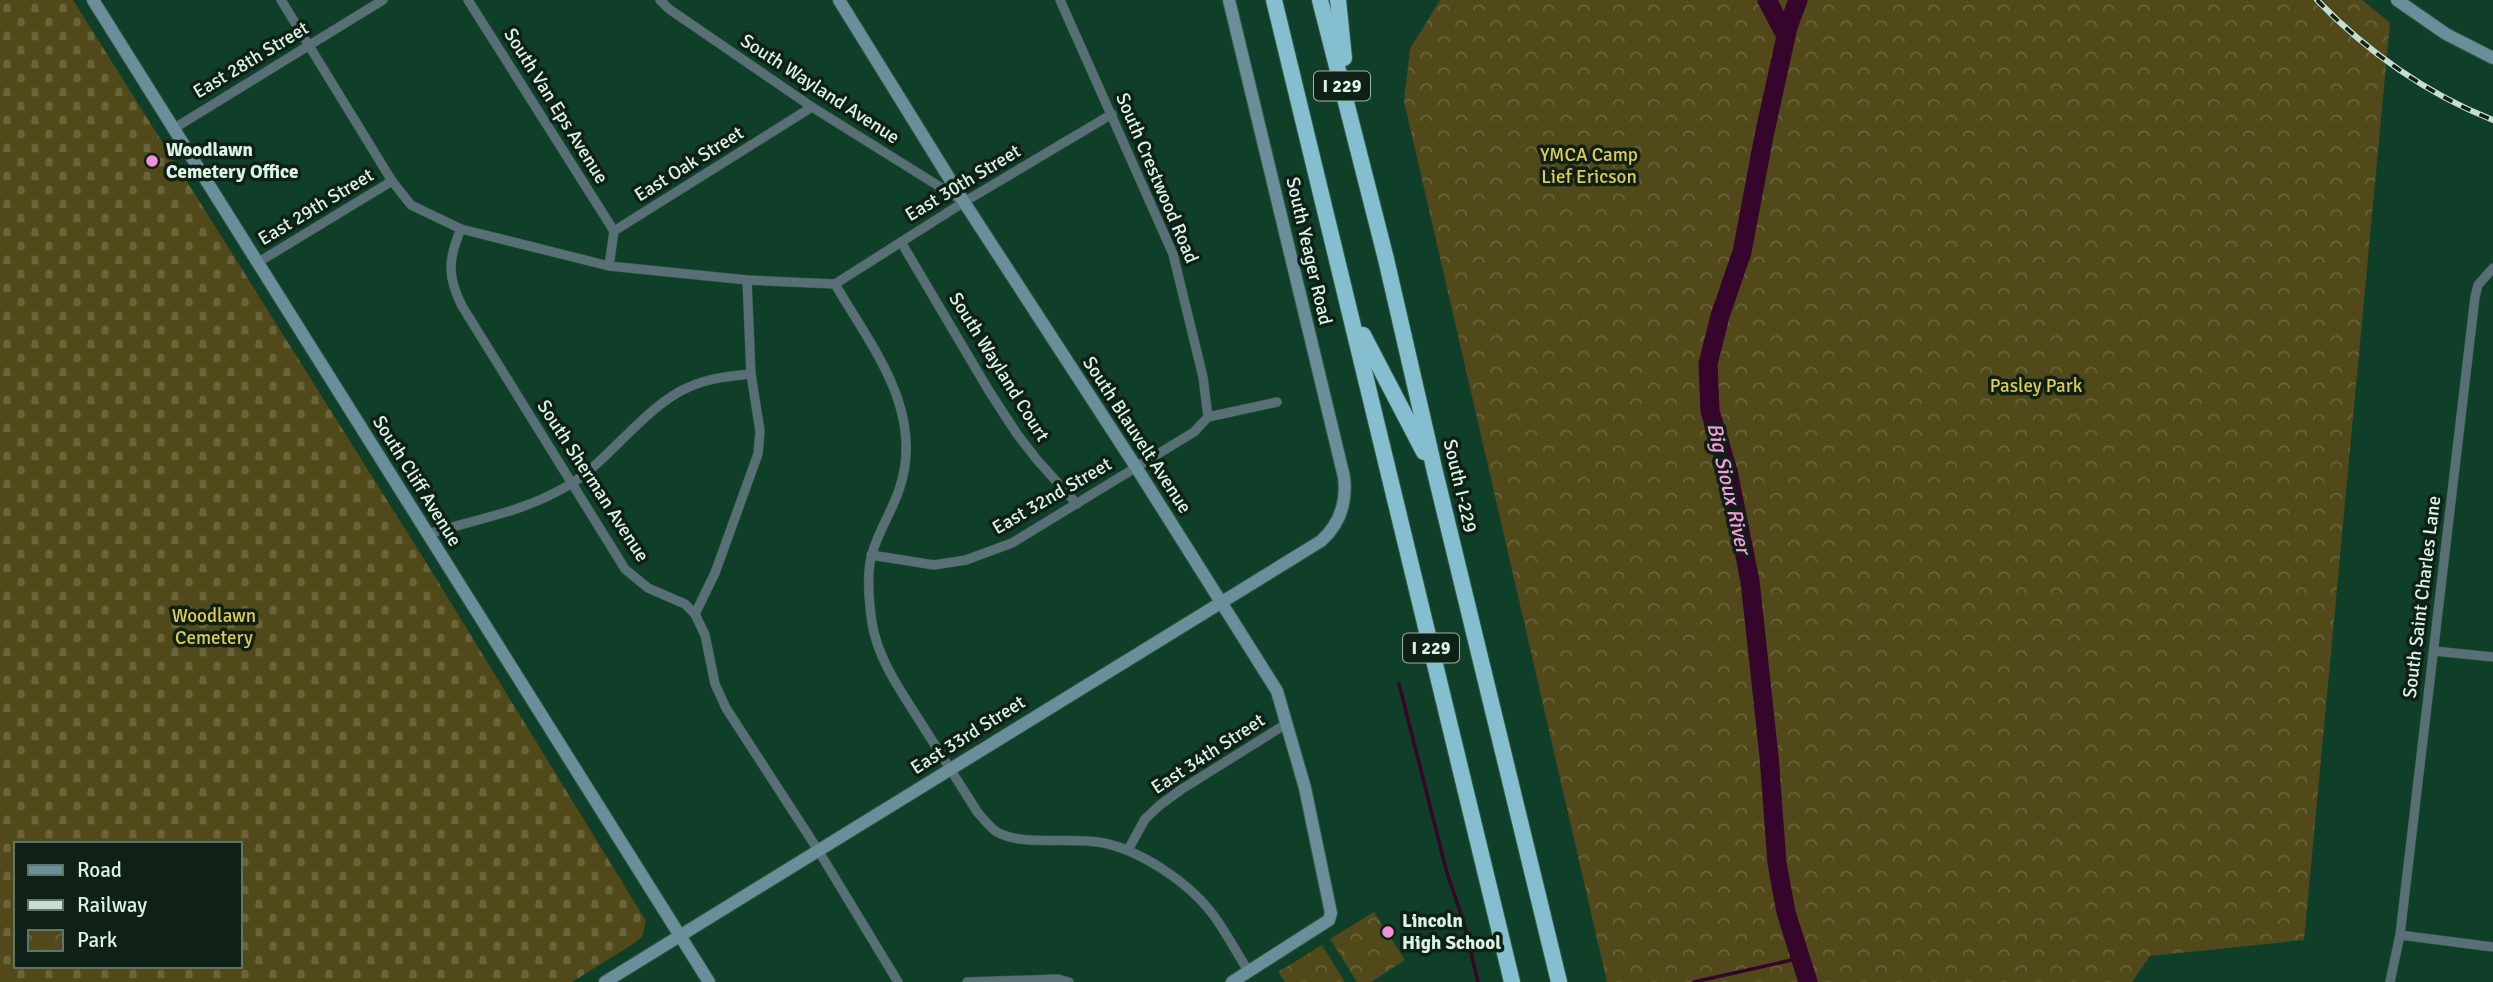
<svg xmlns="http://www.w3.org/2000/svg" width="2493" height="982" viewBox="0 0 2493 982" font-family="Signika,sans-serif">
  <defs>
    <pattern id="cemetery-stones" width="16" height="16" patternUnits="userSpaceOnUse" patternTransform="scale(1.75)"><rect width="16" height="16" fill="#52491a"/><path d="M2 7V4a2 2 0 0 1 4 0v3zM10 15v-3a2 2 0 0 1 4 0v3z" fill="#6a643b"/></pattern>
    <pattern id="park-crowns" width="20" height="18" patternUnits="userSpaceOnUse" patternTransform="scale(1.75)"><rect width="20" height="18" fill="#52491a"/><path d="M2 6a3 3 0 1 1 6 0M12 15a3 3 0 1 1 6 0" fill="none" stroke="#6a643b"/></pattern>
  </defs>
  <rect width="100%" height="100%" fill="#103f29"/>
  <path fill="url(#cemetery-stones)" fill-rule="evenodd" d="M 0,0 L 73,0 L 432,572 L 646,921 L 642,937 L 633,944 L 572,982 L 0,982 ZM 16,844 L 240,844 L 240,966 L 16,966 Z"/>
  <g fill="url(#park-crowns)">
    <path d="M 1440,0 L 2362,0 L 2390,23 L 2304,940 L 2150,956 L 2132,982 L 1607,982 L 1404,101 L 1410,49 Z"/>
    <path d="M 1374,912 L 1405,960 L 1371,982 L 1357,982 L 1330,939 Z"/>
    <path d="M 1322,945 L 1345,982 L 1285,982 L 1278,972 Z"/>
  </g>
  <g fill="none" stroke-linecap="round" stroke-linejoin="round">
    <g stroke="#35052b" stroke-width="3.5">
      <path d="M 1399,684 L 1447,873 L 1464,923 L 1478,982"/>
      <path d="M 1694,982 L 1801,958"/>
    </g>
    <g stroke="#35052b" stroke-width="19">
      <path d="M 1767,0 L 1786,36"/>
      <path d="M 1798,0 L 1788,27 L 1764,136 L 1742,252 L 1720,316 L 1708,364 L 1710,411 L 1728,471 L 1750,581 L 1769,756 L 1777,863 L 1786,912 L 1808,982"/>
    </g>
    <g stroke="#315c47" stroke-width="10">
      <g id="street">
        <path d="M 281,0 L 392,181 L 411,205 L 461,229 L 609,266 L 747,280 L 835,284"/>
        <path d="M 468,0 L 614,231"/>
        <path d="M 660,0 L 669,9 L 812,107 L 961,200"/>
        <path d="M 1060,0 L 1173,254 L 1203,377 L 1208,417"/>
        <path d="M 173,129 L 383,0"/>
        <path d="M 461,229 C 448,259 447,276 462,306 L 625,569 L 648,588 L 685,604 L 695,614 L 705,635 L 715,684 L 726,708 L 818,850 L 898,982"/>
        <path d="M 901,242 L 989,391 L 1017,434 L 1038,461 L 1077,504"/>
        <path d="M 257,263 L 392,181"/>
        <path d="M 609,266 L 614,231 L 812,107"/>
        <path d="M 835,284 C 872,348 926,412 899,490 C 892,511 878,532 872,554 C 866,574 869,602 872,623 C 878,660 901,691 921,723 C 940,753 959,783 978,813 C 984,819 990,828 997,832 C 1023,847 1072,836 1104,843 C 1141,851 1188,882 1211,912 C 1225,930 1236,952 1249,972"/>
        <path d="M 835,284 L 964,202 L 1112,114"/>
        <path d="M 428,534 C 477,519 524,512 569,485 C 609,461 646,405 689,387 C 709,378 730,376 751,374"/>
        <path d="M 871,555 L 934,565 L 966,560 L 1012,543 L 1194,432 L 1208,417 L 1277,402"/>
        <path d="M 695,614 L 715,573 L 758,454 L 760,431 L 751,374 L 747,280"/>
        <path d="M 2434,651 L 2493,657"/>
        <path d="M 1128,850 L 1145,819 L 1160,805 L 1182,789 L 1286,724"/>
        <path d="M 2400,935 L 2493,947"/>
        <path d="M 967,982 L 1058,979 L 1069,982"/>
        <path d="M 2390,982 L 2400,935 L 2475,297 L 2478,285 L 2493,268"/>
      </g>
    </g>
    <g stroke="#315c47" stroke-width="14">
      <g id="secondary">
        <path d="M 93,0 L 709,982"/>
        <path d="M 839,0 L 964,202 L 1136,467 L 1277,691 L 1305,788 L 1331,913 L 1329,920 L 1232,982"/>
        <path d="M 2397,0 L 2446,34 L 2493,58"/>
        <path d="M 605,982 L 1321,541 C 1340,524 1347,502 1344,477 L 1229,0"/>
      </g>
    </g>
    <g stroke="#315c47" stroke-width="18">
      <g id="highway">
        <path d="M 1274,0 L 1512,982"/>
        <path d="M 1320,0 L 1386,259 L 1435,472 L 1559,982"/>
        <path d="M 1338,0 L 1344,58"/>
        <path d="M 1363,335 L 1424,452"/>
      </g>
    </g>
    <use href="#street" stroke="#586f76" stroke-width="9"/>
    <use href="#secondary" stroke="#6b8f9a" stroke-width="12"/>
    <use href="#highway" stroke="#84becf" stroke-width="16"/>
    <g stroke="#c4decf" stroke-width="6">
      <path id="rail" d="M 2317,0 C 2366,51 2427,94 2493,120"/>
    </g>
    <use href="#rail" stroke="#0f2117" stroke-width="3.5" stroke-dasharray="10" stroke-linecap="butt"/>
  </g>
  <g fill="#f391d6" stroke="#0f2117" stroke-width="2.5">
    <circle cx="152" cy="161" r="7"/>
    <circle cx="1388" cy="932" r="7"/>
  </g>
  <g text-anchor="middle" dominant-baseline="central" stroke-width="7" stroke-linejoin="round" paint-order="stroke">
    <g fill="#0f2117" stroke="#9eb5a7" stroke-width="2">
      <rect x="1314" y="71.5" width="56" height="29" rx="5"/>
      <rect x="1403" y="633.5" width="56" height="29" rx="5"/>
    </g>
    <g font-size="18" font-weight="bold" fill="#dcf4e5">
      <text x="1342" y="86">I 229</text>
      <text x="1431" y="648">I 229</text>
    </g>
    <g font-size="19" fill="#dcf4e5" stroke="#0f2117">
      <text transform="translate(251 60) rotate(-31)">East 28th Street</text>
      <text transform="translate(820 89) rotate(33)">South Wayland Avenue</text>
      <text transform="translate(556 106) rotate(58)">South Van Eps Avenue</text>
      <text transform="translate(689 164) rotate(-32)">East Oak Street</text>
      <text transform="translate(1157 178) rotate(67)">South Crestwood Road</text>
      <text transform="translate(963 183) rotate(-31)">East 30th Street</text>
      <text transform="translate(316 207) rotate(-31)">East 29th Street</text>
      <text transform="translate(1309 251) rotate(77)">South Yeager Road</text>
      <text transform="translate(999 367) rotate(58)">South Wayland Court</text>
      <text transform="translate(1137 435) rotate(57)">South Blauvelt Avenue</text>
      <text transform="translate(417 481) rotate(58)">South Cliff Avenue</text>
      <text transform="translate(593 481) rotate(57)">South Sherman Avenue</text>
      <text transform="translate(1460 486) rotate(77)">South I-229</text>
      <text transform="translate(1052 496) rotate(-30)">East 32nd Street</text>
      <text transform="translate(2422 597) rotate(-83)">South Saint Charles Lane</text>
      <text transform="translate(968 735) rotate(-32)">East 33rd Street</text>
      <text transform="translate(1208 754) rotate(-33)">East 34th Street</text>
    </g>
    <g font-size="19" font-weight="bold" fill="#dcf4e5" stroke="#0f2117" text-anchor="start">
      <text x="166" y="150">Woodlawn<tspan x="166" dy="22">Cemetery Office</tspan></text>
      <text x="1402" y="921">Lincoln<tspan x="1402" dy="22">High School</tspan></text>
    </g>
    <g font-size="19" fill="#e2cb52" stroke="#0f2117">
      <text x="1589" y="155">YMCA Camp<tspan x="1589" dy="22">Lief Ericson</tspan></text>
      <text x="2036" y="386">Pasley Park</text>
      <text x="214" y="616">Woodlawn<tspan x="214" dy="22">Cemetery</tspan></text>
    </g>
    <g font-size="21" font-style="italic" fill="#fc9be0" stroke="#0f2117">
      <text transform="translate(1729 488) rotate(77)">Big Sioux River</text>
    </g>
  </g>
  <rect x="14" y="842" width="228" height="126" fill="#0f2117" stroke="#617569" stroke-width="2"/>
  <rect x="28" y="865" width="35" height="10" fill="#6b8f9a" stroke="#617569" stroke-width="2"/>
  <text x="77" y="877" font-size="21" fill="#dcf4e5">Road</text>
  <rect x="28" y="900" width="35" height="10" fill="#c4decf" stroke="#617569" stroke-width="2"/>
  <text x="77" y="912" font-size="21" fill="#dcf4e5">Railway</text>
  <rect x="28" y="930" width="35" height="21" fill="url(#park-crowns)" stroke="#617569" stroke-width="2"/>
  <text x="77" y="947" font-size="21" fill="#dcf4e5">Park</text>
</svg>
